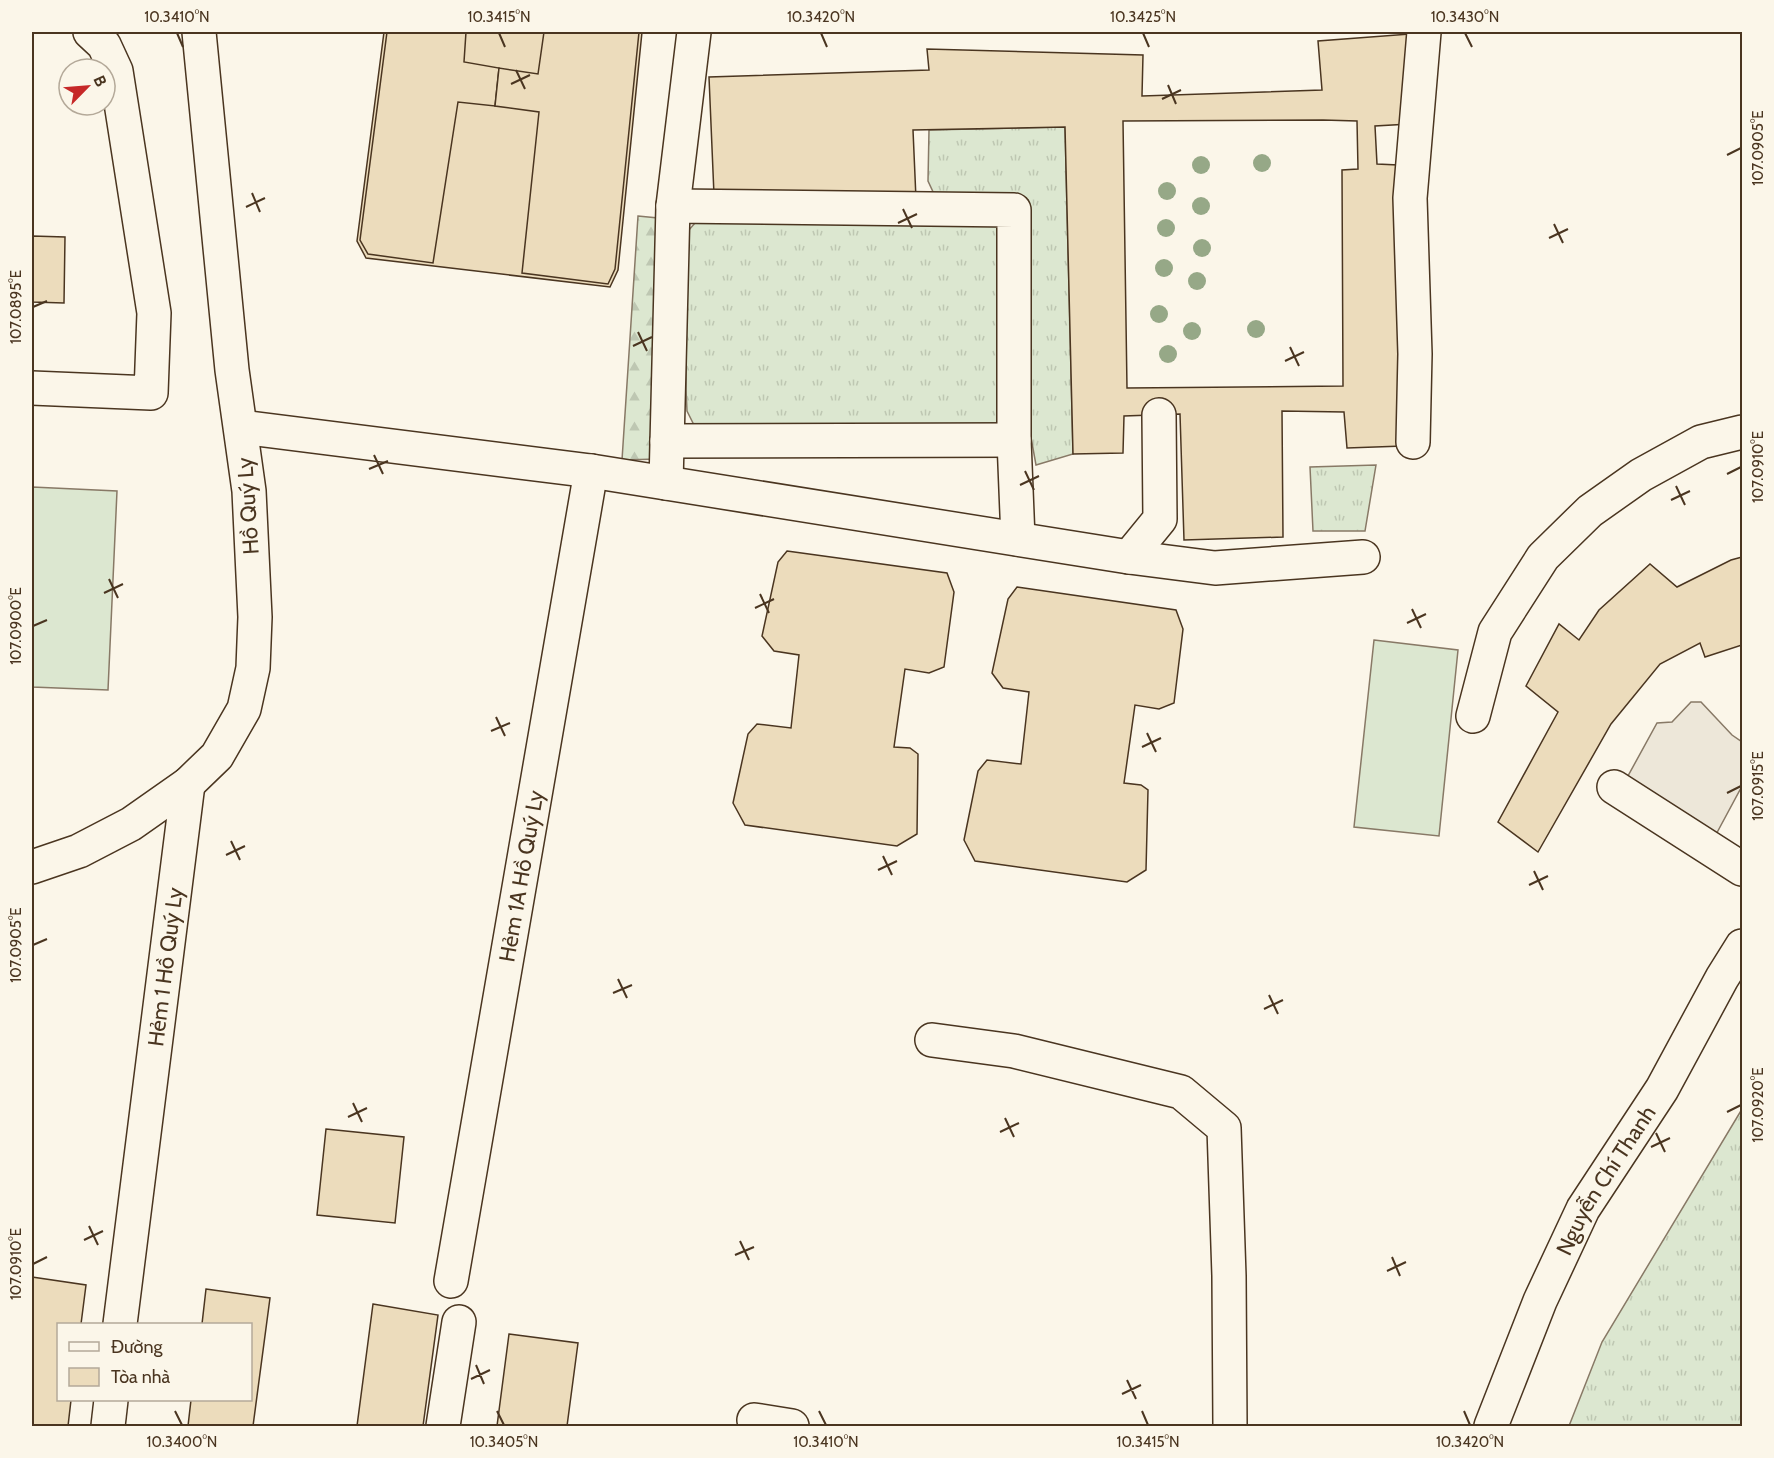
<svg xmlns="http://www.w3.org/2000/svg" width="1774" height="1458" viewBox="0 0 1774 1458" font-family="Cabin,sans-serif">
  <defs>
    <pattern id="grass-tufts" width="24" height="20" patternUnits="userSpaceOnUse" patternTransform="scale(1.5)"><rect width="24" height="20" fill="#dce7d0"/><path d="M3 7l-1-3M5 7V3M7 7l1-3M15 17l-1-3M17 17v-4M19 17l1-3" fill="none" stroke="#bec7b2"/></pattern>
    <pattern id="forest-firs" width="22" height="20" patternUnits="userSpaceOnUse" patternTransform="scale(1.5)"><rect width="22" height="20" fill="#dce7d0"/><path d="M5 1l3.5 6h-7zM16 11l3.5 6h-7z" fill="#bec7b2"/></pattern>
  </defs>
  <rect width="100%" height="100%" fill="#fbf6e9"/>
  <g fill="url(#grass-tufts)" stroke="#887966" stroke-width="1.5">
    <path d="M 1065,127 L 1073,454 L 1036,465 L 1026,410 L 1028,200 L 935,196 L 928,181 L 929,130 Z"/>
    <path d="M 982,220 L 1003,224 L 1004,418 L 997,424 L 694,425 L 687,411 L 686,390 L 687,242 L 688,231 L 695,223 Z"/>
    <path d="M 1376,465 L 1365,531 L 1313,531 L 1310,467 Z"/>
    <path d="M 1742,1109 L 1742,1426 L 1569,1426 L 1602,1342 Z"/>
  </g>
  <path fill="url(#forest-firs)" stroke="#887966" stroke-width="1.5" d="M 638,216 L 668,219 L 658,459 L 622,460 Z"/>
  <g fill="#dce7d0" stroke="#887966" stroke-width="1.5">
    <path d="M 32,487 L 117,491 L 108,690 L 32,687 Z"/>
    <path d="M 1374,640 L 1458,650 L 1439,836 L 1354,827 Z"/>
  </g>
  <path fill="#ede7d9" stroke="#887966" stroke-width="1.5" d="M 1691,702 L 1701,702 L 1732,735 L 1742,742 L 1742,786 L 1713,840 L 1623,785 L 1657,723 L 1672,722 Z"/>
  <g fill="#ecdcbc" stroke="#4a3520" stroke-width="1.5" fill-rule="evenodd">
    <path d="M 384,32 L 642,32 L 618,270 L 610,287 L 366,258 L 357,241 Z"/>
    <path d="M 387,32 L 466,32 L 464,62 L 499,68 L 495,106 L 458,102 L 433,263 L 368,254 L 360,240 Z"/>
    <path d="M 544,32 L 639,32 L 615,269 L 608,284 L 522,273 L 539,112 L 495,106 L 499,68 L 538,74 Z"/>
    <path d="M 1423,33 L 1427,123 L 1375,126 L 1377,164 L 1398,165 L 1403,446 L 1347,448 L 1344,412 L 1282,411 L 1283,537 L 1184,540 L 1180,414 L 1124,416 L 1123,453 L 1073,454 L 1065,127 L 913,130 L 916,199 L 714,195 L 709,77 L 929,70 L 927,49 L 1143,55 L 1142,96 L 1322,90 L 1318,41 ZM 1323,120 L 1357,121 L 1358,169 L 1342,170 L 1343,386 L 1127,388 L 1123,121 Z"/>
    <path d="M 32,236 L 65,237 L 64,303 L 32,302 Z"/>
    <path d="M 787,551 L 947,573 L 954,592 L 944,667 L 929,673 L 905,669 L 894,747 L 910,748 L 918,754 L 917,834 L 897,846 L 745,825 L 733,803 L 748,734 L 757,724 L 791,728 L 799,655 L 774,651 L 762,636 L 778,562 Z"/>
    <path d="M 1742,557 L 1742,645 L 1705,657 L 1700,643 L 1660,664 L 1611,724 L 1538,852 L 1498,822 L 1558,712 L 1526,686 L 1559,624 L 1579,640 L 1599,610 L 1650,564 L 1677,587 L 1731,560 Z"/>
    <path d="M 1017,587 L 1176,610 L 1183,629 L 1174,703 L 1159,709 L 1135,705 L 1124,783 L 1141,785 L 1148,790 L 1146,870 L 1127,882 L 975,861 L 964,840 L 978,771 L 987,760 L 1021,764 L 1029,692 L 1003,688 L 992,673 L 1008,599 Z"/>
    <path d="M 326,1129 L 404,1137 L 395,1223 L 317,1215 Z"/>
    <path d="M 32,1277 L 86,1285 L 81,1324 L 58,1324 L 58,1400 L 71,1400 L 68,1426 L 32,1426 Z"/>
    <path d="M 206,1289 L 270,1298 L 253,1426 L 188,1426 L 191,1400 L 250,1400 L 250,1324 L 202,1324 Z"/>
    <path d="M 373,1304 L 438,1315 L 423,1426 L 357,1426 Z"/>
    <path d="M 509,1334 L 578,1343 L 567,1426 L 497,1426 Z"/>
  </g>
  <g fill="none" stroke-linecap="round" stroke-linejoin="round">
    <g stroke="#4a3520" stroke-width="36">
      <g id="minor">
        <path d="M 683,207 L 673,206 L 1014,210 L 1014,440 L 1018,539"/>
        <path d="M 32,388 L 151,393 L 154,313 L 116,71 L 104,45 L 90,32"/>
        <path d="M 241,427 L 591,471 L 1129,557 L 1215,568 L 1363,557"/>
        <path d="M 667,441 L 1014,440"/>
        <path d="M 1413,442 L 1415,354 L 1410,198 L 1424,32"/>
        <path d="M 666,483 L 673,206 L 694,32"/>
        <path d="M 1129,557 L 1160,519 L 1159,415"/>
        <path d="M 1473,716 L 1495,632 L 1543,557 L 1590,511 L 1641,475 L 1701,442 L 1742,432"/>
        <path d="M 1614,787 L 1742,869"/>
        <path d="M 32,867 L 79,851 L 131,824 L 188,784 L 217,756 L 244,709 L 253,668 L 255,617 L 249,491 L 232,370 L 199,32"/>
        <path d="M 932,1040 L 1014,1051 L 1181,1092 L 1224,1128 L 1229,1276 L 1230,1426"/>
        <path id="s1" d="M 451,1281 L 591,471"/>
        <path id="s2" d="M 120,1324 L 188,784"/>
        <path d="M 754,1420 L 792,1426"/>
        <path d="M 108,1426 L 111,1400"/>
        <path d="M 443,1426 L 459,1322"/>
        <path id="s3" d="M 1491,1426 L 1540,1301 L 1583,1209 L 1662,1089 L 1722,978 L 1742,946"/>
      </g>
    </g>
    <use href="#minor" stroke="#fbf6e9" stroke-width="33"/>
  </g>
  <g fill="#96a887">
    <circle cx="1262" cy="163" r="9"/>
    <circle cx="1201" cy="165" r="9"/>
    <circle cx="1167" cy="191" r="9"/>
    <circle cx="1201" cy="206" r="9"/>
    <circle cx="1166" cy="228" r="9"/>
    <circle cx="1202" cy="248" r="9"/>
    <circle cx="1164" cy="268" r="9"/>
    <circle cx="1197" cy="281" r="9"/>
    <circle cx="1159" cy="314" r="9"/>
    <circle cx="1256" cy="329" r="9"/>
    <circle cx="1192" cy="331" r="9"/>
    <circle cx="1168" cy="354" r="9"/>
  </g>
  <path fill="none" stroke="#4a3520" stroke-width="2" d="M 177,33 L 183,47M 499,33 L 505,47M 821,33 L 827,47M 1143,33 L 1149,47M 1465,33 L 1472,47M 516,70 L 525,89M 511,84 L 530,75M 1168,85 L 1176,104M 1162,99 L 1181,90M 1727,155 L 1741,148M 252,193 L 260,212M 246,207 L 265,198M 903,209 L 912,228M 898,223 L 917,214M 1554,224 L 1563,243M 1549,238 L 1568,229M 33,307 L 47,301M 638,332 L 647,351M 633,346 L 652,337M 1290,347 L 1299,366M 1285,361 L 1304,352M 374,455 L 383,474M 369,469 L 388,461M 1025,471 L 1034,490M 1727,474 L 1741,467M 1020,485 L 1039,476M 1676,486 L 1685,505M 1671,500 L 1690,491M 109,579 L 118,598M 104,593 L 123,584M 760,594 L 769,613M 755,608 L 774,599M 1412,609 L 1421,628M 1407,623 L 1426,614M 33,626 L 47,620M 496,717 L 505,736M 491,731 L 510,723M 1147,733 L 1156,752M 1142,747 L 1161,738M 1727,793 L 1741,786M 231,841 L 240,860M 226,855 L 245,846M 883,856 L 892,875M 878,870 L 897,861M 1534,871 L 1543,890M 1529,885 L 1548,876M 33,945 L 47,939M 618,979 L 627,998M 613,993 L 632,985M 1269,995 L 1278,1014M 1264,1009 L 1283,1000M 353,1103 L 362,1122M 1727,1112 L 1741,1105M 348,1117 L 367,1108M 1005,1118 L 1014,1137M 1000,1132 L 1019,1123M 1656,1133 L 1665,1152M 1651,1147 L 1670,1138M 89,1226 L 98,1245M 84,1240 L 103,1231M 740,1241 L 749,1260M 735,1255 L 754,1247M 1392,1257 L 1400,1276M 33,1264 L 47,1257M 1387,1271 L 1406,1262M 476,1365 L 484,1384M 471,1379 L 490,1370M 1127,1380 L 1136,1399M 1122,1394 L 1141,1385M 175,1411 L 182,1425M 497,1411 L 504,1425M 819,1411 L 826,1425M 1142,1411 L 1148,1425M 1464,1411 L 1470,1425"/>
  <g text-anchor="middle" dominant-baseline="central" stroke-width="4.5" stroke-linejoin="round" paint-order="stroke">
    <g font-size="22" fill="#4a3520" stroke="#fbf6e9">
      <text transform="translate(248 506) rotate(-94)">Hồ Quý Ly</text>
      <text stroke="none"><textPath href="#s1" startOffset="411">Hẻm 1A Hồ Quý Ly</textPath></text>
      <text stroke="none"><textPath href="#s2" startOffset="360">Hẻm 1 Hồ Quý Ly</textPath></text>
      <text stroke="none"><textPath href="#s3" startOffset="272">Nguyễn Chí Thanh</textPath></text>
    </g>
  </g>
  <rect width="1774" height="1458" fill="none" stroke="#fbf6e9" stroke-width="66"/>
  <rect x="57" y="1323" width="195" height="78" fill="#fbf6e9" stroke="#b4a999" stroke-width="1.5"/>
  <rect x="69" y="1342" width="30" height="9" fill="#fbf6e9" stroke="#b4a999" stroke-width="1.5"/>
  <text x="111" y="1353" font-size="18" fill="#4a3520">Đường</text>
  <rect x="69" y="1368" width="30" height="18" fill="#ecdcbc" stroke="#b4a999" stroke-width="1.5"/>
  <text x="111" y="1383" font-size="18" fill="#4a3520">Tòa nhà</text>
  <g transform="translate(87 87) rotate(65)"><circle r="28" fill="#fbf6e9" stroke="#b4a999" stroke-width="1.5"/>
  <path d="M0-4.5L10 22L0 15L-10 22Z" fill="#c62828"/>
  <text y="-9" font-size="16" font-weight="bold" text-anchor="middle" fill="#4a3520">B</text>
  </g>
  <rect x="33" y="33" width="1708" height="1392" fill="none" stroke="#4a3520" stroke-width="2"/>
  <g font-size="15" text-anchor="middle" fill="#4a3520">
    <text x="177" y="22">10.3410°N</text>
    <text x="499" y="22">10.3415°N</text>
    <text x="821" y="22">10.3420°N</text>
    <text x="1143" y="22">10.3425°N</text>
    <text x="1465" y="22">10.3430°N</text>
    <text transform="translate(1758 148) rotate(-90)" y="5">107.0905°E</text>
    <text transform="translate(16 307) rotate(-90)" y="5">107.0895°E</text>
    <text transform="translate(1758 467) rotate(-90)" y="5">107.0910°E</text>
    <text transform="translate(16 626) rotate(-90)" y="5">107.0900°E</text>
    <text transform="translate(1758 786) rotate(-90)" y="5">107.0915°E</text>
    <text transform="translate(16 945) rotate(-90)" y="5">107.0905°E</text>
    <text transform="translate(1758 1105) rotate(-90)" y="5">107.0920°E</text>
    <text transform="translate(16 1264) rotate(-90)" y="5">107.0910°E</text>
    <text x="182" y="1447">10.3400°N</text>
    <text x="504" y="1447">10.3405°N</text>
    <text x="826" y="1447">10.3410°N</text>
    <text x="1148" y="1447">10.3415°N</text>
    <text x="1470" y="1447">10.3420°N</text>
  </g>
</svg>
